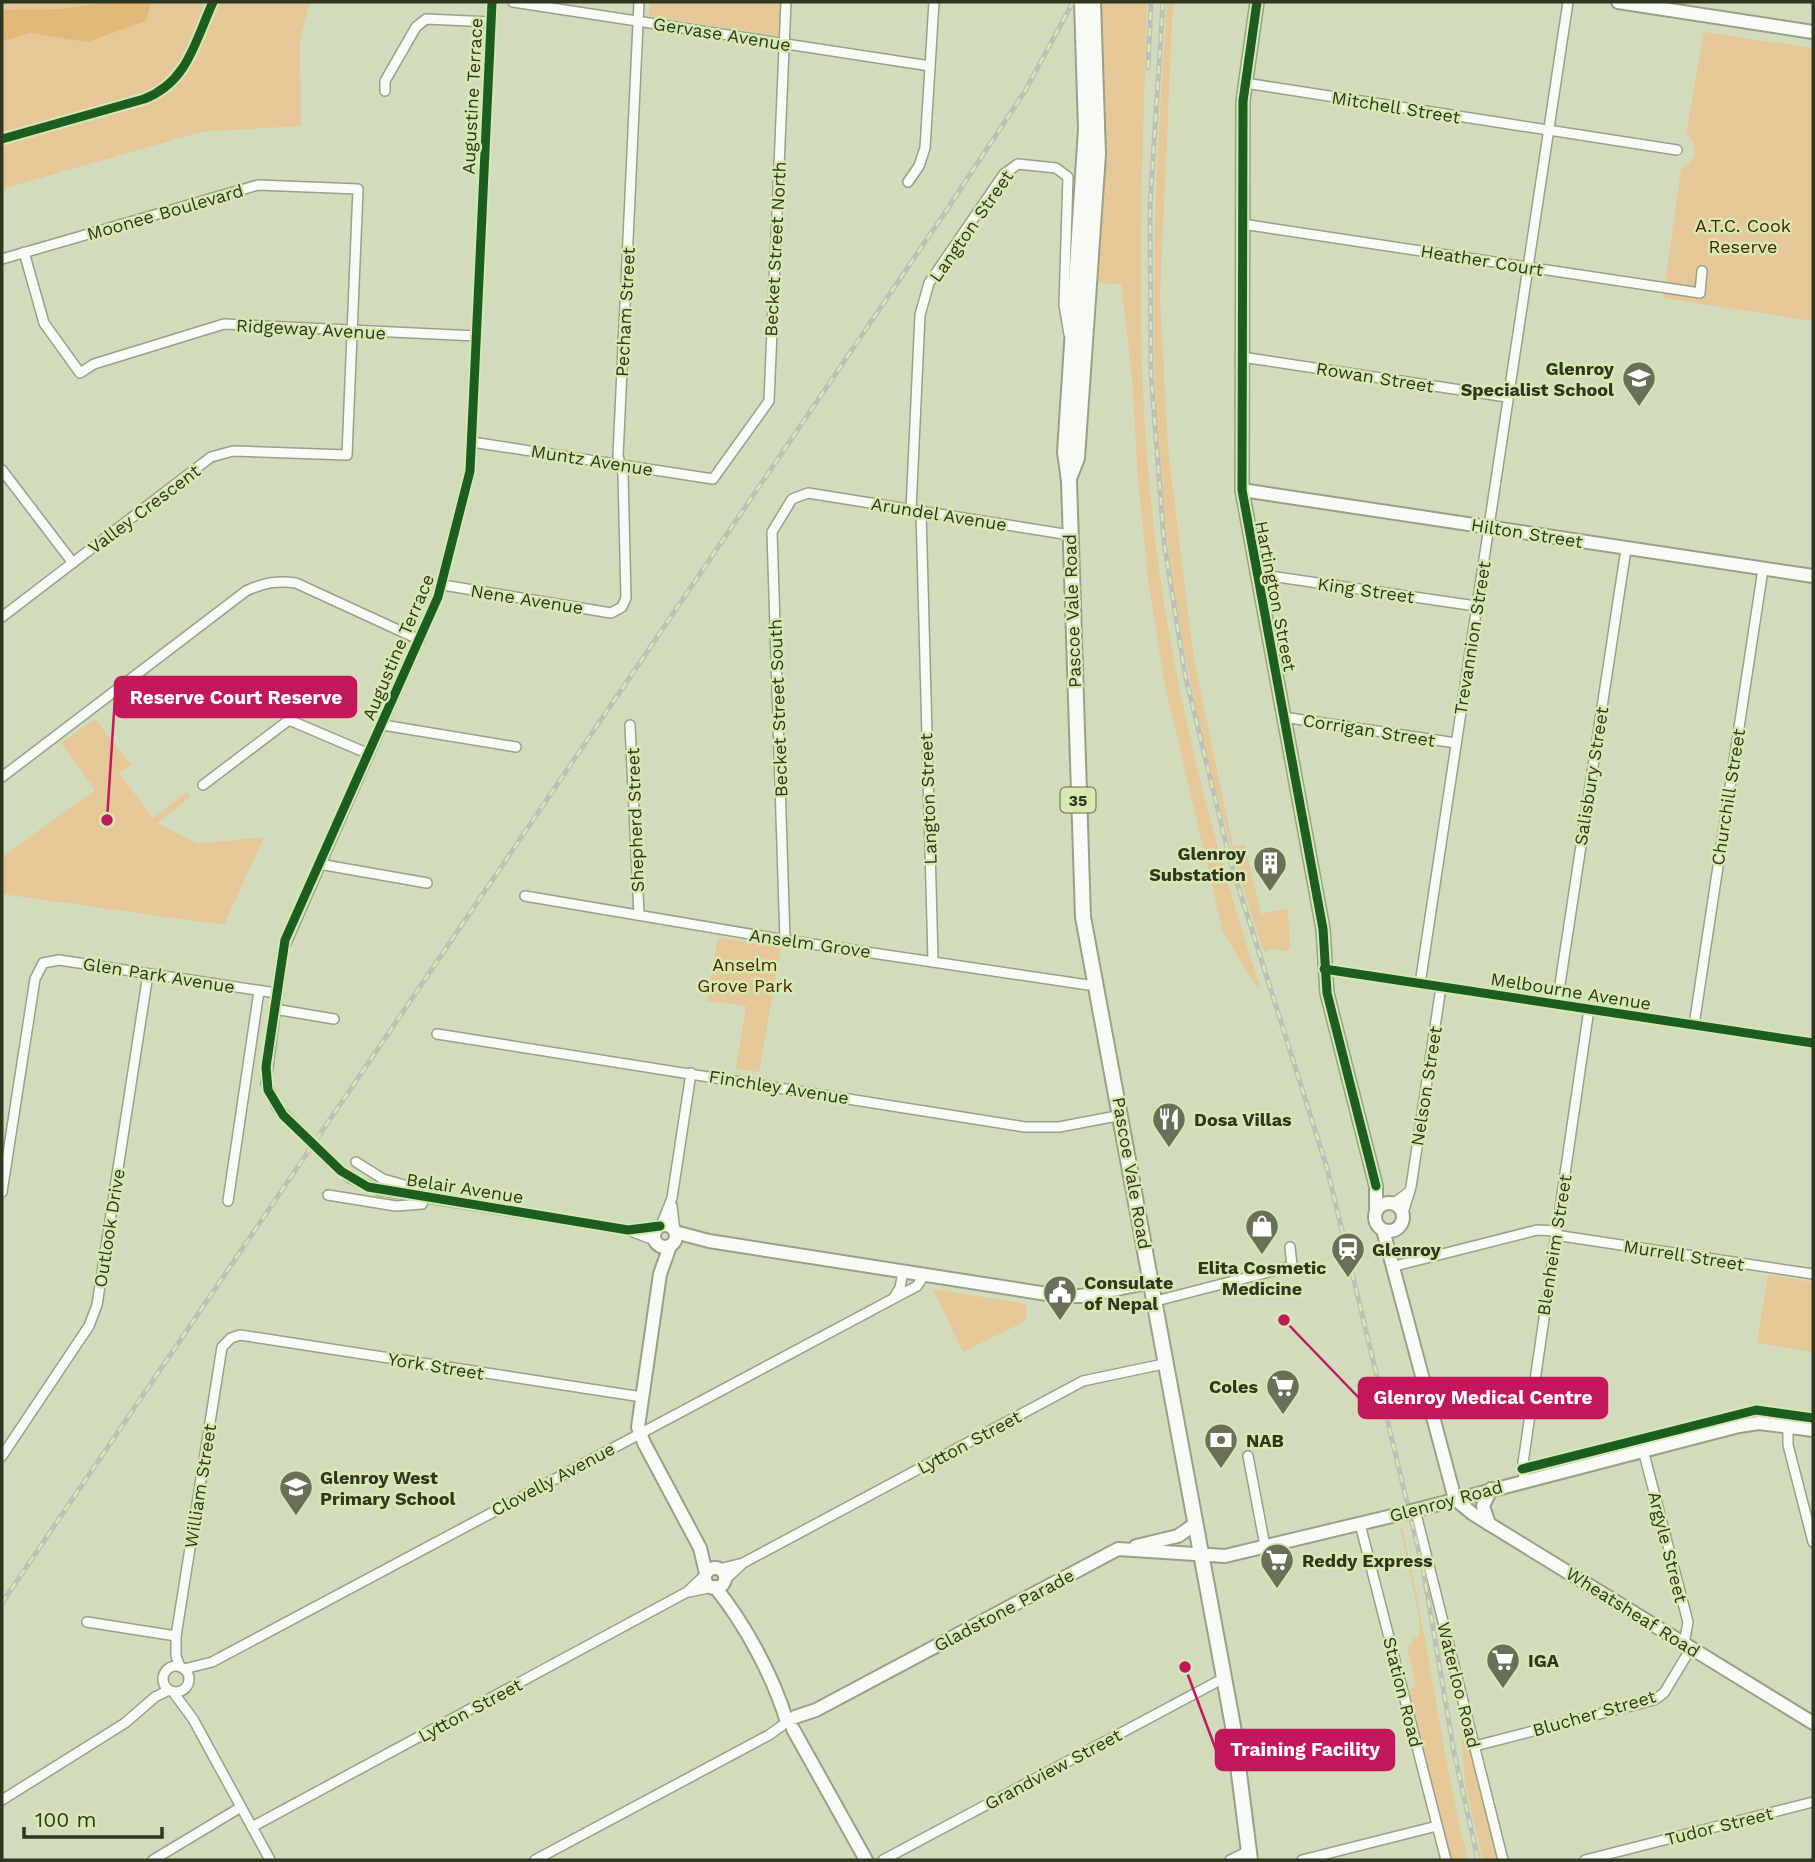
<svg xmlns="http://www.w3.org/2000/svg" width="1815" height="1862" viewBox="0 0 1815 1862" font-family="'Work Sans',sans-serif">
  <rect width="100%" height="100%" fill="#d2dcbd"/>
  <g fill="#e5c798">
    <path d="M 2,2 L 310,2 L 300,40 L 301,126 L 201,132 L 2,189 Z"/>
    <path d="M 650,2 L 781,2 L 779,36 L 649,16 Z"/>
    <path d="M 1099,2 L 1147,2 C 1143,153 1135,305 1147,456 C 1160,637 1204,815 1260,987 L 1256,987 L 1223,932 L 1165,686 L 1149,587 L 1138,479 L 1132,376 L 1121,284 L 1096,283 L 1105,117 Z"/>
    <path d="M 1167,2 L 1173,2 L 1160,296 L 1168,448 L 1194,660 L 1233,846 L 1245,845 L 1261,914 L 1288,908 L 1290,949 L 1284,951 L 1274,948 L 1264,952 C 1209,788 1170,619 1158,446 C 1148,298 1157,150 1167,2 Z"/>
    <path d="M 1704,32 L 1813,48 L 1813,321 L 1663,298 L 1681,169 C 1697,162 1699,145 1686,133 Z"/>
    <path d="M 95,719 L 131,765 L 119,773 L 153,818 L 187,792 L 190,797 L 158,823 L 197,844 L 264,837 L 224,925 L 2,894 L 2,857 L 95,790 L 61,743 Z"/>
    <path d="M 718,937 L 781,948 L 759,1072 L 736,1068 L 746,1006 L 707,1001 Z"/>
    <path d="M 1768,1275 L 1813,1282 L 1813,1352 L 1757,1343 Z"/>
    <path d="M 933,1289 L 1026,1304 L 1026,1321 L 963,1352 Z"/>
    <path d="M 1400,1528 L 1402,1528 C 1429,1638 1440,1751 1468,1860 L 1449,1860 L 1406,1690 L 1416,1687 L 1407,1646 L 1413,1644 L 1411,1637 L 1419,1637 L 1419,1615 Z"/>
    <path d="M 1460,1718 L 1463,1718 L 1499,1860 L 1483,1860 L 1465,1783 Z"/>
  </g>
  <path fill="#e2b879" d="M 108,2 L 151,2 L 146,21 L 87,42 L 30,33 L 2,41 L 2,10 L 61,9 Z"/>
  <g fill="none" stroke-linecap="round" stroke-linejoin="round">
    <g stroke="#98a088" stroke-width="12">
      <g id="street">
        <path d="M 513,2 L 930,66"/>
        <path d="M 1245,83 L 1677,150"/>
        <path d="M 385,91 L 385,81 L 416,27 L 426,19 L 491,22"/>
        <path d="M 908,182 L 919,166 L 925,148 L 934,2"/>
        <path d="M 1242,224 L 1700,293 L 1702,271"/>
        <path d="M 24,252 L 44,323 L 80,373 L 94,364 L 224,324 L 477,336"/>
        <path d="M 2,259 L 258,185 L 358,189 L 347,455 L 233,451 L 211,457 L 2,617"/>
        <path d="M 1242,357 L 1507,397"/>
        <path d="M 472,442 L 713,479 L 769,401 L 786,2"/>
        <path d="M 2,470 L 73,563"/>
        <path d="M 911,510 L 920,315 L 929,283 L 1004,174 L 1018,164 L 1056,168 L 1068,177 L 1064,305 L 1069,334"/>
        <path d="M 921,511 L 933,960"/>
        <path d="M 1256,574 L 1476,606"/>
        <path d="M 443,585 L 611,613 L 622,607 L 626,598 L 623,474 L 618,456 L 639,2"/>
        <path d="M 1283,717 L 1456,743"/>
        <path d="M 383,725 L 516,747"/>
        <path d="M 630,725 L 639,915"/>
        <path d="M 2,777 L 246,591 C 263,583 277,580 296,583 L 420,640"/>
        <path d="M 203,785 L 289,720 L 369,754"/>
        <path d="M 319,864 L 427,883"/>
        <path d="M 525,896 L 785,940 L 1088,985 L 1097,983"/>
        <path d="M 785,940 L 772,532 L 792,499 L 808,493 L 1070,535"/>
        <path d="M 1324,969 L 1813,1043"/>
        <path d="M 1420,984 L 1568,2"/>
        <path d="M 1557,1004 L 1626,549"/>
        <path d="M 274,1009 L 334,1019"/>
        <path d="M 1694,1025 L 1763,569"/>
        <path d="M 437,1034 L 1025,1127 L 1059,1127 L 1122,1115"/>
        <path d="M 301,1132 L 277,1107 L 266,1083 L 283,950 L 438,597 L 470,471 L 492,2"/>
        <path d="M 330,1161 L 350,1178 L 378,1190 L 628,1230 L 660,1226"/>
        <path d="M 2,1192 L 35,979 L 43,963 L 59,960 L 276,993"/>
        <path d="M 328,1195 L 396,1206 L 422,1204 L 424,1198 L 415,1188 L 383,1179 L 356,1162"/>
        <path d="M 228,1201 L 259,991"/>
        <path d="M 1394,1203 L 1409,1192"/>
        <path d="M 672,1206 L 675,1231"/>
        <path d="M 1403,1213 L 1411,1187 L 1441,987"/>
        <path d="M 661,1226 L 672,1198 L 691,1073"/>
        <path d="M 633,1232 L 654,1240"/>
        <path d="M 1555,1235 L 1813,1274"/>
        <path d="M 1395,1266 L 1537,1230 L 1556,1231"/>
        <path d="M 895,1296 L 900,1288 L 903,1272"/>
        <path d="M 1156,1301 L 1292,1266 L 1290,1247"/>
        <path d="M 1788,1426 L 1788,1445 L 1813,1542"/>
        <path d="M 1643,1450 L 1688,1622 L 1684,1644"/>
        <path d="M 2,1456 L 89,1326 L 97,1305 L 148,974"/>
        <path d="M 1248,1456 L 1265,1546"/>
        <path d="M 1524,1481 L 1523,1463 L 1589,1009"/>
        <path d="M 1415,1510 L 1503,1860"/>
        <path d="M 1360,1524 L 1446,1860"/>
        <path d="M 719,1569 L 743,1563 L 1083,1381 L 1168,1363"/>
        <path d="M 724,1581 L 741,1565"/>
        <path d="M 689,1592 L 713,1587"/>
        <path d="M 87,1622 L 176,1636"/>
        <circle cx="176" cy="1679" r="13"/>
        <path d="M 180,1667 L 176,1656 L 176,1636 L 222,1347 L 231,1338 L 240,1335 L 642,1397"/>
        <path d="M 184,1669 L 212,1662 L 917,1286 L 924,1275"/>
        <path d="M 173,1692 L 193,1719 L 270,1860"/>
        <path d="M 1475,1746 L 1654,1700 L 1664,1693 L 1691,1648"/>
        <path d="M 2,1800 L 125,1723 L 155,1697 L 169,1690"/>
        <path d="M 252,1827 L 687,1592 L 705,1575"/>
        <path d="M 153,1860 L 241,1807"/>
        <path d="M 535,1860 L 769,1735 L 787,1722"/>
        <path d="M 883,1860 L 1224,1678"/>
        <path d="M 1230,1860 L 1249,1851"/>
        <path d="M 1302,1860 L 1437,1826"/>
        <path d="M 1585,1860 L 1813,1802"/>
      </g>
    </g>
    <g stroke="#98a088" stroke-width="16">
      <g id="secondary">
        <path d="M 1257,2 L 1243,101 L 1242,490 L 1323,929 L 1327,993 L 1376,1186 L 1376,1211"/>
        <path d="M 1618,2 L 1813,32"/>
        <path d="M 1242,490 L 1813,576"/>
        <circle cx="1389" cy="1217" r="14"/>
        <circle cx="665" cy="1236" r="11"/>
        <path d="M 1383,1230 L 1455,1499 L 1473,1514 L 1813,1723"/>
        <path d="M 675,1232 L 709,1241 L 1060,1296 L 1081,1296 L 1152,1282"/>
        <path d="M 670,1246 L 660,1274 L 638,1427 L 644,1443 L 700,1548 L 706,1573"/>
        <path d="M 1412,1511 L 1739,1426 L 1759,1423 L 1813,1430"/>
        <path d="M 1489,1524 L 1483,1506 L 1491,1489"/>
        <path d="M 1136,1546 L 1178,1536 L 1195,1524"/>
        <circle cx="715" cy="1578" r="10"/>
        <path d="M 715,1587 C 745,1624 773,1676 787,1722"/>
        <path d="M 795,1717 L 816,1710 L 1118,1549 L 1225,1556 L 1396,1515"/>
        <path d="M 793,1729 L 866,1860"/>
      </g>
    </g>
    <g stroke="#98a088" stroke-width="18">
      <g id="primary">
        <path d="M 1082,2 L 1086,129 L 1065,452 L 1069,481 L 1083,917 L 1233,1726 L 1250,1860"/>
        <path d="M 1070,476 L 1077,458 L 1098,154 L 1093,2"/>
      </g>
    </g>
    <use href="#street" stroke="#f8faf5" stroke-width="9"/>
    <use href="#secondary" stroke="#f8faf5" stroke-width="12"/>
    <use href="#primary" stroke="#f8faf5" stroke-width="14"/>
    <g stroke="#bdbfb7" stroke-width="5">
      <g id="rail">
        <path d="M 1163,2 L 1150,207 L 1151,373 L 1164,542 L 1185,674 L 1230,860 L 1327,1168 L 1423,1569 L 1454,1752 L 1478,1860"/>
        <path d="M 1148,68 L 1151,2"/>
        <path d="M 2,1603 L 944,214 L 1025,91 L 1073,2"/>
      </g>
    </g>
    <use href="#rail" stroke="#d6e9b0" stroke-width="2.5" stroke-dasharray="8" stroke-linecap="butt"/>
    <g stroke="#98a088" stroke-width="12" stroke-linecap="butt">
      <path id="street-bridge" d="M 301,1132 L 330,1161"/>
    </g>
    <g stroke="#98a088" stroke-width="16" stroke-linecap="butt">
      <path id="secondary-bridge" d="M 1396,1515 L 1412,1511"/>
    </g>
    <use href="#street-bridge" stroke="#f8faf5" stroke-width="9"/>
    <use href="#secondary-bridge" stroke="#f8faf5" stroke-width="12"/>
    <g stroke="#d6e9b0" stroke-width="13">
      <g id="cycleway">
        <path d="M 492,2 L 470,471 L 438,597 L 285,940 L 266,1067 L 268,1090 L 283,1115 L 341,1171 L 368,1187 L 628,1230 L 660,1226"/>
        <path d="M 1257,2 L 1243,101 L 1242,490 L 1323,929 L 1327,993 L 1376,1186"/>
        <path d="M 2,139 L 144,99 C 188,82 195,41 213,2"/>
        <path d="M 1324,969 L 1813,1043"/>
        <path d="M 1522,1469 L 1756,1410 L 1813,1418"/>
      </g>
    </g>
    <use href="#cycleway" stroke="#1b5e20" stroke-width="9"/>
  </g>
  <defs>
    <g id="school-pin" transform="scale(1.75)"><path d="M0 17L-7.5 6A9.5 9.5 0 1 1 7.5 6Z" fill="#687057" stroke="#d6e9b0"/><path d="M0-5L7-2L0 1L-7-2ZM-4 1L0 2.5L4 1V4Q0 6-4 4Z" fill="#fff"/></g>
    <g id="building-pin" transform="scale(1.75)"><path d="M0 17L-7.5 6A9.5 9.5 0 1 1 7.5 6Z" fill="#687057" stroke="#d6e9b0"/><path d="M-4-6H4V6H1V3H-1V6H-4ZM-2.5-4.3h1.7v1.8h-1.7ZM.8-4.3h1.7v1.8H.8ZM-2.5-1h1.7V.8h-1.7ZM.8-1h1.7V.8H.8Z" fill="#fff"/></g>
    <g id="restaurant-pin" transform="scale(1.75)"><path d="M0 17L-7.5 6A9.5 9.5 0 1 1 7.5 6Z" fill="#687057" stroke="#d6e9b0"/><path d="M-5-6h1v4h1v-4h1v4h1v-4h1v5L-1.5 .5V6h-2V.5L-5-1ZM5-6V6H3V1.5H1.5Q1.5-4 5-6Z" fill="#fff"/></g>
    <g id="shop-pin" transform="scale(1.75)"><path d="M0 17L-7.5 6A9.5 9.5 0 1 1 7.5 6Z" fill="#687057" stroke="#d6e9b0"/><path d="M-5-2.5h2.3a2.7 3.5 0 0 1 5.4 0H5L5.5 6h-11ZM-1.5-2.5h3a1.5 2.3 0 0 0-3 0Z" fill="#fff"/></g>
    <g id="station-pin" transform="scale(1.75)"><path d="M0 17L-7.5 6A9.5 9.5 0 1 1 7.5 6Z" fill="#687057" stroke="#d6e9b0"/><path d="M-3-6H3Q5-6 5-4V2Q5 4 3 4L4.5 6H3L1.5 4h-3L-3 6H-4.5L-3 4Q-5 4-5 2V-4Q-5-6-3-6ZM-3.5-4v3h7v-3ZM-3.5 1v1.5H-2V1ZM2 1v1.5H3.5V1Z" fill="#fff"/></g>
    <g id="civic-pin" transform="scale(1.75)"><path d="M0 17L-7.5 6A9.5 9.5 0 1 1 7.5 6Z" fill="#687057" stroke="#d6e9b0"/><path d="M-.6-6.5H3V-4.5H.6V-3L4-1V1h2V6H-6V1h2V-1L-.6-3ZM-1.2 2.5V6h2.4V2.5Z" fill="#fff"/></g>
    <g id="supermarket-pin" transform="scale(1.75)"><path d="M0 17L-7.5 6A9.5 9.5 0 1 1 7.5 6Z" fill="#687057" stroke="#d6e9b0"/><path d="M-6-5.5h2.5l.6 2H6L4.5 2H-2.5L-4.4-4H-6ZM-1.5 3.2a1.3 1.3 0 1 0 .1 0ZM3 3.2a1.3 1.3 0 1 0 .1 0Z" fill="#fff"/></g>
    <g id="bank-pin" transform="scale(1.75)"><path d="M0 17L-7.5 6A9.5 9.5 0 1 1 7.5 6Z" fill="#687057" stroke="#d6e9b0"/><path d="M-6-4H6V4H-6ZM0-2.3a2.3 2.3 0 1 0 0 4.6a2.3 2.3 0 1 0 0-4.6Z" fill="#fff"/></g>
  </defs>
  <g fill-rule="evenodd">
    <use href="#school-pin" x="1639" y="378"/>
    <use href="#building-pin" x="1270" y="863"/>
    <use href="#restaurant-pin" x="1169" y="1119"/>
    <use href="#shop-pin" x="1262" y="1226"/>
    <use href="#station-pin" x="1348" y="1249"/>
    <use href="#civic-pin" x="1060" y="1292"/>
    <use href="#supermarket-pin" x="1283" y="1386"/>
    <use href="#bank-pin" x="1221" y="1440"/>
    <use href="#school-pin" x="296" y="1487"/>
    <use href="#supermarket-pin" x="1277" y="1560"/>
    <use href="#supermarket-pin" x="1503" y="1660"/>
  </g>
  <g text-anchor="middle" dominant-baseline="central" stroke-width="5" stroke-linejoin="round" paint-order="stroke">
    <rect fill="#d6e9b0" stroke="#616c4b" stroke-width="2" x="1060.5" y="787.5" width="35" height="25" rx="5"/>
    <g font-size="16" font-weight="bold" fill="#2f3620">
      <text x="1078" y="800">35</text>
    </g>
    <g font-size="18" fill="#2f3620" stroke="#d6e9b0">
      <text transform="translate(722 34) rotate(9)">Gervase Avenue</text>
      <text transform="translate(472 96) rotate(-87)">Augustine Terrace</text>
      <text transform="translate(1396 107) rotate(9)">Mitchell Street</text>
      <text transform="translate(165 212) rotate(-16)">Moonee Boulevard</text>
      <text transform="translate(971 226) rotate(-55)">Langton Street</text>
      <text transform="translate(775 249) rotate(-87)">Becket Street North</text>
      <text transform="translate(1482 260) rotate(9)">Heather Court</text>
      <text transform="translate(625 312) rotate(-87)">Pecham Street</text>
      <text transform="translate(311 329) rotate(3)">Ridgeway Avenue</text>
      <text transform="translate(1375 377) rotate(9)">Rowan Street</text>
      <text transform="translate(592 460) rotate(9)">Muntz Avenue</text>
      <text transform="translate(144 509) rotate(-37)">Valley Crescent</text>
      <text transform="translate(939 514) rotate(9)">Arundel Avenue</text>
      <text transform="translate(1527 533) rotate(9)">Hilton Street</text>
      <text transform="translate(1366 590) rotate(8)">King Street</text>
      <text transform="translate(1276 596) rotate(79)">Hartington Street</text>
      <text transform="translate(527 599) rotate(9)">Nene Avenue</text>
      <text transform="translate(1072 611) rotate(-92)">Pascoe Vale Road</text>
      <text transform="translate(1472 638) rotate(-81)">Trevannion Street</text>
      <text transform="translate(398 647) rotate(-67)">Augustine Terrace</text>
      <text transform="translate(778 708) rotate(-92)">Becket Street South</text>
      <text transform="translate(1369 730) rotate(9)">Corrigan Street</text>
      <text transform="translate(1591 776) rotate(-81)">Salisbury Street</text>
      <text transform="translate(1728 797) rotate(-81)">Churchill Street</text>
      <text transform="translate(928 799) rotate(-92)">Langton Street</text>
      <text transform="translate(635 820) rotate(-92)">Shepherd Street</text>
      <text transform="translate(810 943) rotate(8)">Anselm Grove</text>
      <text transform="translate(159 975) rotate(9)">Glen Park Avenue</text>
      <text transform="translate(1571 991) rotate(9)">Melbourne Avenue</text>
      <text transform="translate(1426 1086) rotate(-81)">Nelson Street</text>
      <text transform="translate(779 1087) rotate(9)">Finchley Avenue</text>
      <text transform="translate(1132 1173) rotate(80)">Pascoe Vale Road</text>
      <text transform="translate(465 1188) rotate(9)">Belair Avenue</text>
      <text transform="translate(109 1228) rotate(-81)">Outlook Drive</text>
      <text transform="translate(1554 1245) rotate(-81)">Blenheim Street</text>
      <text transform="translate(1684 1255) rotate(9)">Murrell Street</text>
      <text transform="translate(436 1366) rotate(9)">York Street</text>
      <text transform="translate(969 1442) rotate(-28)">Lytton Street</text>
      <text transform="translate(553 1479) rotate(-28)">Clovelly Avenue</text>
      <text transform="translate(200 1486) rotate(-81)">William Street</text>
      <text transform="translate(1446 1501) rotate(-15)">Glenroy Road</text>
      <text transform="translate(1668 1547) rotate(76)">Argyle Street</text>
      <text transform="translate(1004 1610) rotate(-28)">Gladstone Parade</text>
      <text transform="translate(1633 1612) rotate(32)">Wheatsheaf Road</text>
      <text transform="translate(1459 1685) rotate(76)">Waterloo Road</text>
      <text transform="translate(1403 1692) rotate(76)">Station Road</text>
      <text transform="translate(470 1710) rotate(-28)">Lytton Street</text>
      <text transform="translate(1594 1713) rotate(-16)">Blucher Street</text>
      <text transform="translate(1053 1769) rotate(-28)">Grandview Street</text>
      <text transform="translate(1719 1826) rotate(-14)">Tudor Street</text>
    </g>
    <g font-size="18" fill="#482601" stroke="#d6e9b0">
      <text x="1743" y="225">A.T.C. Cook<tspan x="1743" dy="21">Reserve</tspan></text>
      <text x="745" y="964">Anselm<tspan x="745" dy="21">Grove Park</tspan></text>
    </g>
    <g font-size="18" font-weight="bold" fill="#2f3620" stroke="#d6e9b0" text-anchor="start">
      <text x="1614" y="368" text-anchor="end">Glenroy<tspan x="1614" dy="21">Specialist School</tspan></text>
      <text x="1246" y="853" text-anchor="end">Glenroy<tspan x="1246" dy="21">Substation</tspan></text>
      <text x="1194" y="1119">Dosa Villas</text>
      <text x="1372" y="1249">Glenroy</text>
      <text x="1262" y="1267" text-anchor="middle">Elita Cosmetic<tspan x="1262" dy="21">Medicine</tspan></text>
      <text x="1084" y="1282">Consulate<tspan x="1084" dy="21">of Nepal</tspan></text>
      <text x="1258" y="1386" text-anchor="end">Coles</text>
      <text x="1246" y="1440">NAB</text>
      <text x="320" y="1477">Glenroy West<tspan x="320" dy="21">Primary School</tspan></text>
      <text x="1302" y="1560">Reddy Express</text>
      <text x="1528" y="1660">IGA</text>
    </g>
  </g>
  <path fill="none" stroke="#c2185b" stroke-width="2.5" d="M107 820L115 697M1284 1320L1359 1398M1185 1667L1216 1750"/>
  <g fill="#c2185b" stroke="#d6e9b0" stroke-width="2.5">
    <circle cx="107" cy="820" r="7"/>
    <circle cx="1284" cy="1320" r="7"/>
    <circle cx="1185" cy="1667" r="7"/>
  </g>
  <g fill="#c2185b" stroke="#c2185b" stroke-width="2.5">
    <rect x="115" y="677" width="241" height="40" rx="7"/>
    <rect x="1359" y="1378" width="248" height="40" rx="7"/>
    <rect x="1216" y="1730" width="178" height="40" rx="7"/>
  </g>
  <g font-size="19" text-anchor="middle" font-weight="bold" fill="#fff">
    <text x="236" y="704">Reserve Court Reserve</text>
    <text x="1483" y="1404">Glenroy Medical Centre</text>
    <text x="1305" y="1756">Training Facility</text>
  </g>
  <rect width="1815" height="1862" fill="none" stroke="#2f3620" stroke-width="7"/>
  <path d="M24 1827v10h138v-10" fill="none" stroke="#2f3620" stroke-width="3.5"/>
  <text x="35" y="1827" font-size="21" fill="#2f3620" stroke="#d6e9b0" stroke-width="5" paint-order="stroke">100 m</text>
</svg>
